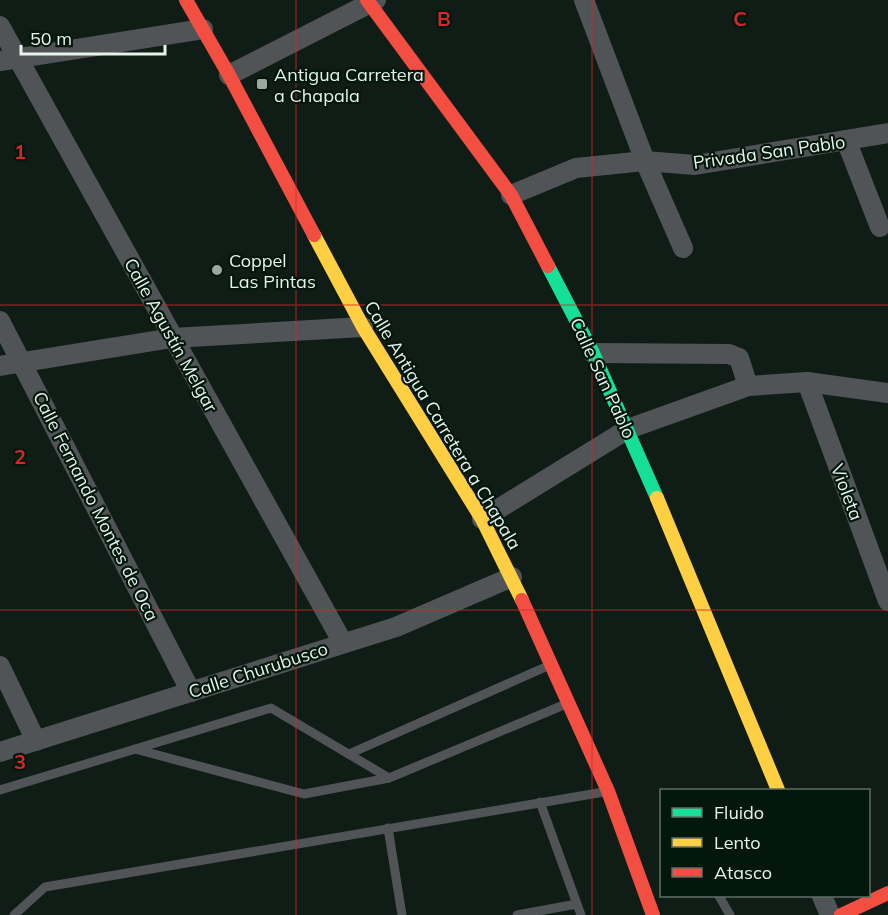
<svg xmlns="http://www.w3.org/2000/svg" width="888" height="915" viewBox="0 0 888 915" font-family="Mulish,sans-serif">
  <rect width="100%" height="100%" fill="#101c16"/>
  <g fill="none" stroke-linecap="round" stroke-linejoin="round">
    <g stroke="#515456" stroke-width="9">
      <path d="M 135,749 L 304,794 L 389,778 L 566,704"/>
      <path d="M 349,754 L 550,665"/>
      <path d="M 0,790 L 271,708 L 389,778"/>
      <path d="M 540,802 L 581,915"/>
      <path d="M 388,828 L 402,915"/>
      <path d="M 719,896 L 730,915"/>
      <path d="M 14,915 L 45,887 L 604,792"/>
      <path d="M 517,915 L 577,904"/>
    </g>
    <g stroke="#515456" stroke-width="20">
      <path d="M 584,0 L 645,161 L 683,248"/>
      <path d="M 0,26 L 343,643"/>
      <path d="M 0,61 L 203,29"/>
      <path d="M 229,75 L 376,0"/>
      <path d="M 846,140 L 880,227"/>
      <path d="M 511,195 L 576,168 L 645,161 L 695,165 L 888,133"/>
      <path d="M 0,321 L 191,692"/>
      <path d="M 593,353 L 729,354 L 739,358 L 748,386"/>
      <path d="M 0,366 L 172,338 L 363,327"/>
      <path d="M 807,382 L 888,601"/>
      <path d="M 482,519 L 628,429 L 748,386 L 807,382 L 888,393"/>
      <path d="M 0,666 L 36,741"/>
      <path d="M 0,752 L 396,627 L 512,577"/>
      <path d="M 822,896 L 830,915"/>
    </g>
    <path stroke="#16e098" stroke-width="14" d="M 548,266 L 593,353 L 657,498"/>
    <g stroke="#ffcf43" stroke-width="14">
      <path d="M 314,235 L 363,327 L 482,519 L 522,600"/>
      <path d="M 657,498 L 778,790"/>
    </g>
    <g stroke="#f24e42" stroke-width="14">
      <path d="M 186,0 L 229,75 L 314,235"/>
      <path d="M 367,0 L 511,195 L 548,266"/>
      <path d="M 522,600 L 608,791 L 653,915"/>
      <path d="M 841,915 L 888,893"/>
    </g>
  </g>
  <path fill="none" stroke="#d62828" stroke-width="1.5" stroke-opacity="0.55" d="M 296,0 L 296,915M 592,0 L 592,915M 0,305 L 888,305M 0,610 L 888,610"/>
  <g fill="#9ba8a0" stroke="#03170d" stroke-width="2">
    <rect x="256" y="78" width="12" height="12" rx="3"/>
    <circle cx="217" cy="270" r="6"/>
  </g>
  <g text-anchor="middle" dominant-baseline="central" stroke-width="4.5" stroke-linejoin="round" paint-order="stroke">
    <g font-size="18" fill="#e6f3eb" stroke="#03170d" text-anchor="start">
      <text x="274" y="74">Antigua Carretera<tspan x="274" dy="21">a Chapala</tspan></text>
      <text x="229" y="260">Coppel<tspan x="229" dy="21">Las Pintas</tspan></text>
    </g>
    <g font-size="18" fill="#e6f3eb" stroke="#03170d">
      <text transform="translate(769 152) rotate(-8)">Privada San Pablo</text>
      <text transform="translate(171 335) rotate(61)">Calle Agustín Melgar</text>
      <text transform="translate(603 378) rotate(65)">Calle San Pablo</text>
      <text transform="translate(443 425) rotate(59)">Calle Antigua Carretera a Chapala</text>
      <text transform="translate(847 492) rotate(69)">Violeta</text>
      <text transform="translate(96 506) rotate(63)">Calle Fernando Montes de Oca</text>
      <text transform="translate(258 670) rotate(-18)">Calle Churubusco</text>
    </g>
  </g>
  <g font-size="20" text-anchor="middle" font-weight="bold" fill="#d62828" stroke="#03170d" stroke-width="4.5" stroke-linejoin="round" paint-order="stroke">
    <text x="444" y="26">B</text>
    <text x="740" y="26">C</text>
    <text x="20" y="159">1</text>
    <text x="20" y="464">2</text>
    <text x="20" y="769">3</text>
  </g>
  <rect x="660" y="789" width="210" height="108" fill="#03170d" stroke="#5e6f66" stroke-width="1.5"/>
  <rect x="672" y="808" width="30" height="9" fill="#16e098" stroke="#5e6f66" stroke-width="1.5"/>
  <text x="714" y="819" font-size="18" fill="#e6f3eb">Fluido</text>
  <rect x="672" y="838" width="30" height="9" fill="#ffcf43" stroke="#5e6f66" stroke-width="1.5"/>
  <text x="714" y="849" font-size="18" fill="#e6f3eb">Lento</text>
  <rect x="672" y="868" width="30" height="9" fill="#f24e42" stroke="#5e6f66" stroke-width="1.5"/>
  <text x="714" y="879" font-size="18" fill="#e6f3eb">Atasco</text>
  <path d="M21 45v9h144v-9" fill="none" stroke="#e6f3eb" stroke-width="3"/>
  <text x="30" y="45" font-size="18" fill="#e6f3eb" stroke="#03170d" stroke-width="4.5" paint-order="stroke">50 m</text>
</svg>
